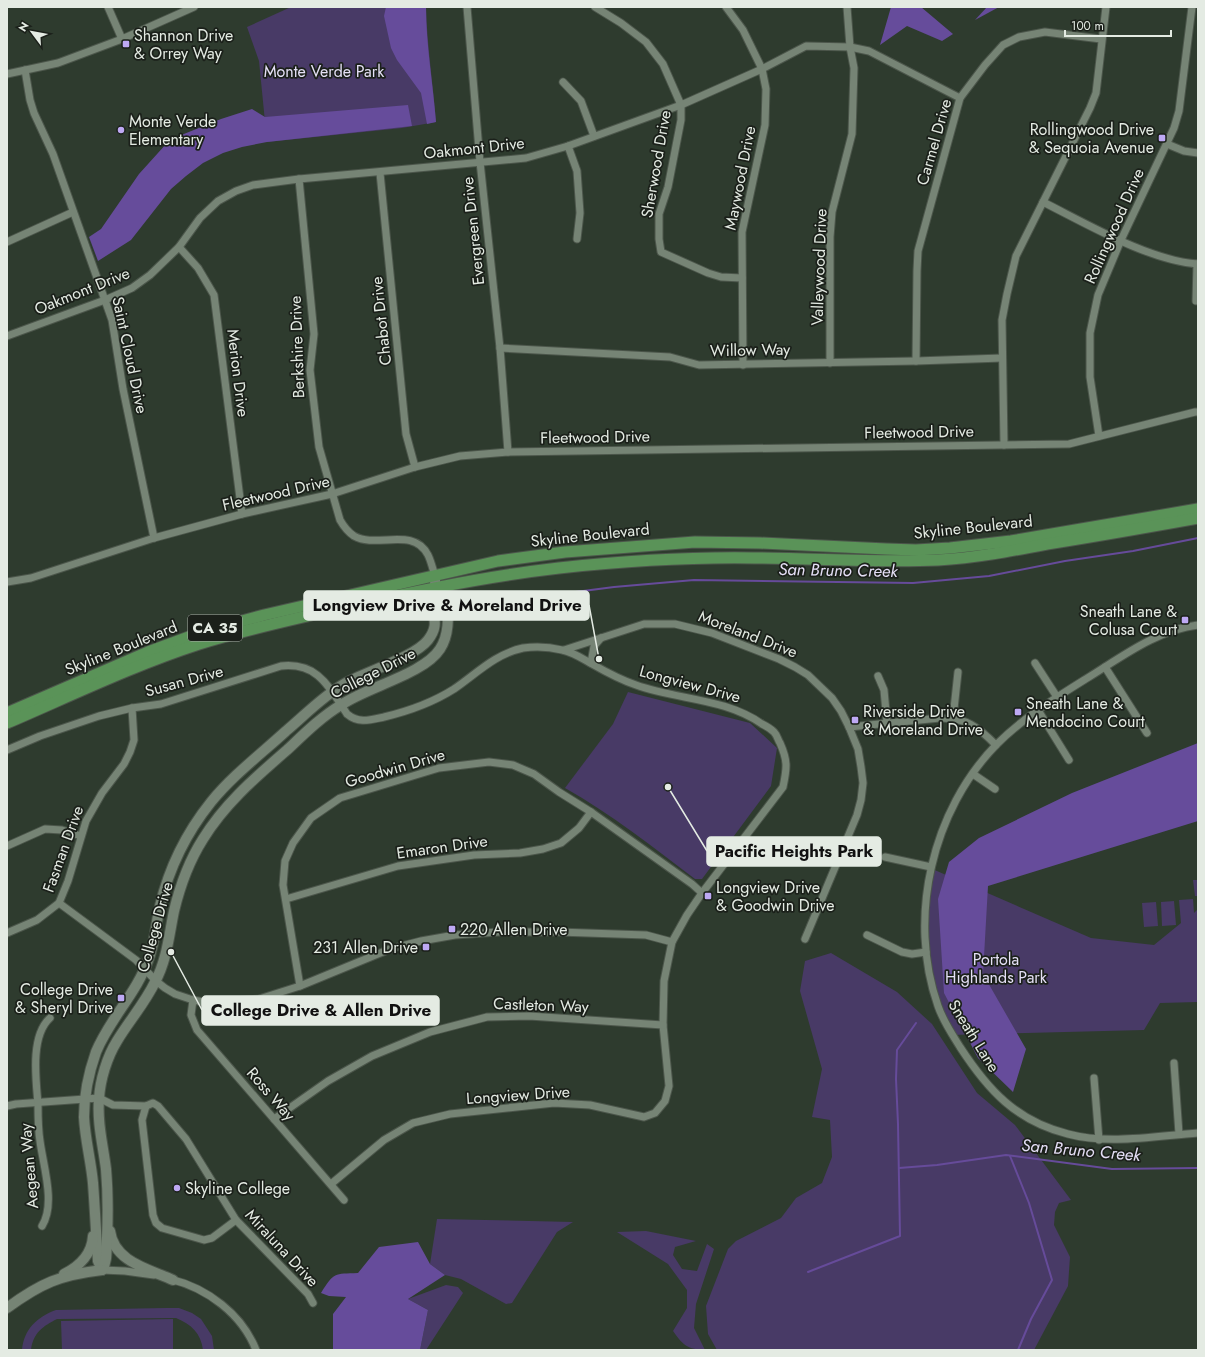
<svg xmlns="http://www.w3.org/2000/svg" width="1205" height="1357" viewBox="0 0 1205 1357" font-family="Jost,sans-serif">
  <rect width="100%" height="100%" fill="#2e3b2e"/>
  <g fill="#483a66">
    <path d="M 291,7 L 426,7 C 427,45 433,84 436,122 L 402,128 L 267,142 L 259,61 L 247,27 Z"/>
    <path d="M 628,692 L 750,723 L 777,748 L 771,786 L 702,879 L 695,879 C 653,847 611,814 565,788 L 613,724 Z"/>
    <path d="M 930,868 L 1091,938 L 1154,945 L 1181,923 L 1179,900 L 1193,899 L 1194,913 L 1198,909 L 1198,1002 L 1160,1003 L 1144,1030 L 950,1035 L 926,952 Z"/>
    <path d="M 1193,880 L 1198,880 L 1198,896 L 1195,896 Z"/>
    <path d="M 1174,901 L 1176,925 L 1162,926 L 1161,902 Z"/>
    <path d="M 1156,902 L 1158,926 L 1144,927 L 1142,903 Z"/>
    <path d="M 831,953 L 897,992 L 932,1024 L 977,1093 L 1015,1125 L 1071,1200 L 1059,1203 L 1055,1212 L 1054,1225 L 1070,1257 L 1068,1286 L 1034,1350 L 717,1350 L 708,1334 L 706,1306 L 728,1249 L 736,1241 L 781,1218 L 796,1198 L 822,1183 L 832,1157 L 830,1120 L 812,1117 L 822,1069 L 800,991 L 805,961 Z"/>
    <path d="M 437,1219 L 573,1222 L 557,1232 L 512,1303 L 506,1304 L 461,1279 L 445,1275 L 430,1264 Z"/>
    <path d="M 646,1231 L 696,1241 L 675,1247 L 673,1255 L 682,1269 L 697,1271 L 707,1244 L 714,1249 L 696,1304 L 694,1328 L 705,1350 C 688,1350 682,1344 673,1331 L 687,1308 L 687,1290 L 668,1264 L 617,1232 Z"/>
    <path d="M 446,1285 L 458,1287 L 463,1293 L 426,1350 L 420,1350 L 428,1310 L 408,1299 Z"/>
    <path d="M 166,1308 L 179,1308 L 192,1313 L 201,1319 L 212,1336 L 214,1350 L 203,1350 C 201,1333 191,1324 176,1318 L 57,1319 C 43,1326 33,1333 31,1350 L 22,1350 C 24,1329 37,1317 56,1310 Z"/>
    <path d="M 173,1319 L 173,1350 L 62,1350 L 61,1321 Z"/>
  </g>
  <g fill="#664c9b">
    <path d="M 386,7 L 426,7 C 426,45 433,84 436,122 L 427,124 L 421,93 L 397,60 L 391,48 L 384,16 Z"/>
    <path d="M 891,7 L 921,7 L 953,34 L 942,41 L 907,26 L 880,45 Z"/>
    <path d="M 987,7 L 999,7 L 975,20 Z"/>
    <path d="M 408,105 L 412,126 L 267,142 L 242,147 L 223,153 L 203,163 L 186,176 L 171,189 L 131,240 L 98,261 L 89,237 L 101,229 L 139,174 L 167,143 L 174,138 L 221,119 L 252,109 L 265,117 Z"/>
    <path d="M 1198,743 L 1198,821 L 988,886 L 983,974 L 1026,1049 L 1013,1092 L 978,1058 L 944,993 L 938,899 L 949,862 L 979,838 L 1072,793 Z"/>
    <path d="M 418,1242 L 430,1264 L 445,1275 L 408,1299 L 428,1310 L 420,1350 L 333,1350 L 333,1314 L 346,1297 L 329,1296 L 321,1293 C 334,1272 334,1274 358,1273 L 379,1247 Z"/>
  </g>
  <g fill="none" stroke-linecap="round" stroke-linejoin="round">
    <g stroke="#664b9a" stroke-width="2">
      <path d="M 476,608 L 529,598 L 614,587 L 694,580 L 913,583 L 989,576 L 1065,561 L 1133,551 L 1198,538"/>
      <path d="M 1010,1156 L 1029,1203 L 1052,1280 L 1031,1319 L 1018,1350"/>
      <path d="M 899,1168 L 937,1165 L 1006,1155 L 1112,1169 L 1198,1168"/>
      <path d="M 808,1272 L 900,1236 L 898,1124 L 896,1079 L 897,1050 L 916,1023"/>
    </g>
    <g stroke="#4c564b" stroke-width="9">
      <g id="street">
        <path d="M 108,7 L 122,39"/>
        <path d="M 467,7 L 480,162 L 500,348 L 508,452"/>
        <path d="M 595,7 L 621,23 L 646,42 L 663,64 L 681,105 L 681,120 L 668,187 L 659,214 L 659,239 L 661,252 L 708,273 L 721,277 L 742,278"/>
        <path d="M 726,7 L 743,30 L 762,69 L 766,89 L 765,125 L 742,232 L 743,365"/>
        <path d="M 25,70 L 30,100 L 34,113 L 53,154 L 112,320 L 123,389 L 154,538"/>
        <path d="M 7,74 L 58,63 L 122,39 L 194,7"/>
        <path d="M 563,82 L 581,101 L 594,136"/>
        <path d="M 1167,144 L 1184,151 L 1198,153"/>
        <path d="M 568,146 L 577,171 L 580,213 L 577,239"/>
        <path d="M 380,173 L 406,434 L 415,467"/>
        <path d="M 299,179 L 314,334 L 310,370 L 319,447 L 340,520 C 344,527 348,532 354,536 C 377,549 413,526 428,555 C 431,561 433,570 435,576"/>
        <path d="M 1043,202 C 1087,224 1150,261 1198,264"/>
        <path d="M 7,242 L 73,212"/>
        <path d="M 179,247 L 198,268 L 214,295 L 242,514"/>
        <path d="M 1196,301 L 1197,264"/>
        <path d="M 7,336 L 105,300 L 132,288 L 150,275 L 179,247 L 200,218 L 218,201 L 236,191 L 253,185 L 299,179 L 526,158 L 568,146 L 681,105 L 762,69 L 806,46 L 850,47 L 869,51 L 960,98"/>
        <path d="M 500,348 L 670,357 L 699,365 L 916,361 L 1002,358"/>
        <path d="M 916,361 L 917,271 L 918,251 L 960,98 L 985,65 L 1003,45 L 1019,37 L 1045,32 L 1101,39"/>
        <path d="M 830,363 L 830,237 L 832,212 L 852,134 L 854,68 L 850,47 L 847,7"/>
        <path d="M 1099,436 L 1090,377 L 1090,333 L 1098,295 L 1121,240 L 1174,128 L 1179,111 L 1192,7"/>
        <path d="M 1004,445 L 1002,320 L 1007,294 L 1016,256 L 1090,108 L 1096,93 L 1106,7"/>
        <path d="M 7,582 L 31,578 L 154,538 L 242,514 L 332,494 L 415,467 L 460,456 L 508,452 L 1069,444 L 1195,412 L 1198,412"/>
        <path d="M 1198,625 C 1157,630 1123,656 1089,677 C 1057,697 1024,717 997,744 C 932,810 907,918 938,1006 C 943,1021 952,1034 960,1047 C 988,1090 1016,1121 1068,1134 C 1109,1145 1156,1136 1198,1133"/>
        <path d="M 564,650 L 644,624 L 675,624 L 712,633 L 779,659 L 795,667 L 808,675 L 832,698 L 841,711 L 849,727 L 858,749 L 861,767 L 863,783 L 861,800 L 857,815 L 805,939"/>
        <path d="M 591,663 L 594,646 L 601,638"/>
        <path d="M 1035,663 L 1057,697"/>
        <path d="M 1105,667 L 1147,733"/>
        <path d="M 878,676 L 884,690 L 887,723"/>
        <path d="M 1038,710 L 1069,760"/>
        <path d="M 953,718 L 958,672"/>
        <path d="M 849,727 L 940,718 C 967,718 978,727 996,745"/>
        <path d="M 7,750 L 40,736 L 99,716 L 132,708 L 161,704 L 281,666 C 318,662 329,687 347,714 C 359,724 370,720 384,717 C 409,711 432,703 454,689 C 476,674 495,654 523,648 C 536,646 550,647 562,650 C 573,652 583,659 592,664 C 606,672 621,680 636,685 C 678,700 725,698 762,724 C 766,726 771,729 774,732 C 777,735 778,740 780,743 C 788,761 787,768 783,787 L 702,893 L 687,915 L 672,942 L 664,981 L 663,1025 L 669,1086 L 665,1101 L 655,1113 L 644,1117 L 590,1105 L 554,1103 L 450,1114 L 413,1123 L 384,1140 L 331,1184"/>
        <path d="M 973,774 L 995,789"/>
        <path d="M 7,846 L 45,829 L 62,830 L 81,836"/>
        <path d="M 885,857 L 931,867"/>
        <path d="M 286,899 L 398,866 L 474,855 L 520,853 L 543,849 L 561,843 L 579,828 L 591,812"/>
        <path d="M 59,903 L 136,960 L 156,981 L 165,988 L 175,994 L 193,1000 L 209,1003 L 259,999 L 300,986 L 390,949 L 421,941 L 455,935 L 498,932 L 558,932 L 646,935 L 672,942"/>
        <path d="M 7,933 L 37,920 L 59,903 L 68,881 L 86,821 L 102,793 L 124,764 L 130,752 L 134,740 L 132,708"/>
        <path d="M 867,935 L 902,952 L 912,954 L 926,952"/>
        <path d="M 300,986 L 283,885 L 285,861 L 293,843 L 311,818 L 340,798 L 439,768 L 489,762 L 513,765 L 534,774 L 559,792 L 591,812 L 692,884 L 702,893"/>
        <path d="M 193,1000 L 191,1015 L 197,1030 L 344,1200"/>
        <path d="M 1174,1063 L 1179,1134"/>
        <path d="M 1094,1078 L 1099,1140"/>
        <path d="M 7,1106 L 16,1104 L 99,1098 L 113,1105 L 146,1106 L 153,1103 L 158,1106 L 186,1139 L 236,1220 L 308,1294 L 313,1303"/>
        <path d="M 146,1106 L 142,1120 L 153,1215 L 156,1223 L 162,1228 L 204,1240 L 212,1238 L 236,1220"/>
        <path d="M 274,1119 L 328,1081 L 372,1056 L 430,1032 L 487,1017 L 529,1016 L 663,1025"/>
        <path d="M 42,1226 C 56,1204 43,1165 40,1141 C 38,1129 38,1116 38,1104 C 36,1080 30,1036 50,1018"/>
        <path d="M 102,1270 L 125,1271 L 154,1275"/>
        <path d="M 170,1279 C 207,1288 242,1314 256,1350"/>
      </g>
    </g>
    <g stroke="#4c564b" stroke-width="12">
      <g id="secondary">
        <path d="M 110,1231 C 114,1262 149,1269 173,1280"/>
        <path d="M 102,1270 L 98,1261 C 96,1235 95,1209 93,1183 C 91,1161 85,1139 84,1117 C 84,1095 89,1072 96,1052 C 110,1018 137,993 149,958 C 155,941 156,923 160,906 C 169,868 187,832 211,802 C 233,775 261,754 286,731 C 305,715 323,696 344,684 C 365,672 415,657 428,640 C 441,623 431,616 433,600 C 433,593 436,588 435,580"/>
        <path d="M 102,1270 C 108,1261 106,1249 107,1238 C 108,1215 108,1192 106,1169 C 103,1145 97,1123 99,1099 C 100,1080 107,1057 117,1041 C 129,1021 145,1003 155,982 C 167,960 169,935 174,911 C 180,886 189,861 203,839 C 225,803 256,777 287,750 C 304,734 321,717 341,705 C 367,687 424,674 440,649 C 450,634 448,615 447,597 L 436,587"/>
        <path d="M 64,1274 C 80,1266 92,1253 93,1236"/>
        <path d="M 7,1308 C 41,1283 60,1275 102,1270"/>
      </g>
    </g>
    <g stroke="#4c564b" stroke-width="13">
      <g id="primary">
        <path d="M 7,713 L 148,652 L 205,631 L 264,615 L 498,561 L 565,552 L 695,542 L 760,543 L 886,549 L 916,550 L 950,548 L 1011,541 L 1198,509"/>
        <path d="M 7,723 C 70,696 134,665 199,644 C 240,631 282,622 324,612 C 402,594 480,577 559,568 C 624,561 689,557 754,558 C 815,558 877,563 938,560 C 975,558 1011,551 1047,544 C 1097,536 1148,527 1198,518"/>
      </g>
    </g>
    <use href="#street" stroke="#768475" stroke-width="7"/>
    <use href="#secondary" stroke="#768475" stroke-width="10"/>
    <use href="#primary" stroke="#5a9358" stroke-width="11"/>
  </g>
  <g fill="#bea9f4" stroke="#1b201a" stroke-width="1.5">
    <rect x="122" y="40" width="8" height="8" rx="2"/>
    <circle cx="121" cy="130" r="4"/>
    <rect x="1158" y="134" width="8" height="8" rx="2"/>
    <rect x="1181" y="616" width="8" height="8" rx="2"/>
    <rect x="1014" y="708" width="8" height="8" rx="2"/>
    <rect x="851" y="716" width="8" height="8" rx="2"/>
    <rect x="704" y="892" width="8" height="8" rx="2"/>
    <rect x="448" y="925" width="8" height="8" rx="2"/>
    <rect x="422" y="943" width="8" height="8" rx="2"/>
    <rect x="117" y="994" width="8" height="8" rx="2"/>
    <circle cx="177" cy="1188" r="4"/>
  </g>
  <g text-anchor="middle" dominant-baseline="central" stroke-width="3.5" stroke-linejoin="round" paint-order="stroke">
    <rect fill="#1b201a" stroke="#a8aea7" stroke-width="1" x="188" y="615" width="54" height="26" rx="3"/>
    <g font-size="15" font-weight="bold" fill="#e4ebe3">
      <text x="215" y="628">CA 35</text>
    </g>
    <g font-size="16" fill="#e4ebe3" stroke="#1b201a" text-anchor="start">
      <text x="134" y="35">Shannon Drive<tspan x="134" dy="18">&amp; Orrey Way</tspan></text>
      <text x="129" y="121">Monte Verde<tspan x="129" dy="18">Elementary</tspan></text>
      <text x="1154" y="129" text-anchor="end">Rollingwood Drive<tspan x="1154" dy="18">&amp; Sequoia Avenue</tspan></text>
      <text x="1177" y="611" text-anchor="end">Sneath Lane &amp;<tspan x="1177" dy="18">Colusa Court</tspan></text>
      <text x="1026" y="703">Sneath Lane &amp;<tspan x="1026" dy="18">Mendocino Court</tspan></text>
      <text x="863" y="711">Riverside Drive<tspan x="863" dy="18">&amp; Moreland Drive</tspan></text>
      <text x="716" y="887">Longview Drive<tspan x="716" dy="18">&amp; Goodwin Drive</tspan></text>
      <text x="460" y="929">220 Allen Drive</text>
      <text x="418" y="947" text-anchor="end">231 Allen Drive</text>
      <text x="113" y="989" text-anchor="end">College Drive<tspan x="113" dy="18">&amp; Sheryl Drive</tspan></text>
      <text x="185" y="1188">Skyline College</text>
    </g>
    <g font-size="16" fill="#e5e0f6" stroke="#1b201a">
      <text x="324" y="71">Monte Verde Park</text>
      <text x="996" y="959">Portola<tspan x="996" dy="18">Highlands Park</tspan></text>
    </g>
    <g font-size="16" fill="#e4ebe3" stroke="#1b201a">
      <text transform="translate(934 142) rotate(-74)">Carmel Drive</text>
      <text transform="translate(474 148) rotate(-6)">Oakmont Drive</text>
      <text transform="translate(656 164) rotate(-80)">Sherwood Drive</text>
      <text transform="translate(740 178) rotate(-79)">Maywood Drive</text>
      <text transform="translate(1114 226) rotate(-66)">Rollingwood Drive</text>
      <text transform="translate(473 231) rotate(-96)">Evergreen Drive</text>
      <text transform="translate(819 267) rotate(-88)">Valleywood Drive</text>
      <text transform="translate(82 291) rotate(-22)">Oakmont Drive</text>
      <text transform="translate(381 321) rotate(-96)">Chabot Drive</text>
      <text transform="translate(297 347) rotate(-92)">Berkshire Drive</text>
      <text transform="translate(750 350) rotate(-1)">Willow Way</text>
      <text transform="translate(130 355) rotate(78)">Saint Cloud Drive</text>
      <text transform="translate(238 373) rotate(83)">Merion Drive</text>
      <text transform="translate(919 432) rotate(-1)">Fleetwood Drive</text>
      <text transform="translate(595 437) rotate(-1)">Fleetwood Drive</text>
      <text transform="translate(276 493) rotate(-13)">Fleetwood Drive</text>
      <text transform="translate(973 527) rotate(-6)">Skyline Boulevard</text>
      <text transform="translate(590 535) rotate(-6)">Skyline Boulevard</text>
      <text transform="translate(748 634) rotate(21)">Moreland Drive</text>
      <text transform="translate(121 648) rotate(-22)">Skyline Boulevard</text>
      <text transform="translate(373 673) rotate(-27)">College Drive</text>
      <text transform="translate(184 681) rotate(-15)">Susan Drive</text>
      <text transform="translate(690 684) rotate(15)">Longview Drive</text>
      <text transform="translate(395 768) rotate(-16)">Goodwin Drive</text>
      <text transform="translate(442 847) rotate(-8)">Emaron Drive</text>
      <text transform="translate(63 849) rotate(-70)">Fasman Drive</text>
      <text transform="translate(155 927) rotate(-74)">College Drive</text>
      <text transform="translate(541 1005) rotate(2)">Castleton Way</text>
      <text transform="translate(974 1036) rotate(58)">Sneath Lane</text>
      <text transform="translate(271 1094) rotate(49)">Ross Way</text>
      <text transform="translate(518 1095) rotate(-4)">Longview Drive</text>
      <text transform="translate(29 1166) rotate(-95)">Aegean Way</text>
      <text transform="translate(282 1248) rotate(47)">Miraluna Drive</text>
    </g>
    <g font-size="17" font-style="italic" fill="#e5dff6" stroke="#1b201a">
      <text transform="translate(838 570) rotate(1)">San Bruno Creek</text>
      <text transform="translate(1081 1150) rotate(5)">San Bruno Creek</text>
    </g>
  </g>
  <path fill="none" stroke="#e4ebe3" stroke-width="1.5" d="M599 659L589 605M668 787L707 851M171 952L202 1010"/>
  <g fill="#e4ebe3" stroke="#1b201a" stroke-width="1.5">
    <circle cx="599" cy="659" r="4"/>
    <circle cx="668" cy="787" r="4"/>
    <circle cx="171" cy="952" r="4"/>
  </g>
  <g fill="#e4ebe3" stroke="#e4ebe3" stroke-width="1.5">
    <rect x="304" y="591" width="285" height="29" rx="4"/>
    <rect x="707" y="837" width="174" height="29" rx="4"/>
    <rect x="202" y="996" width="237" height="29" rx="4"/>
  </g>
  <g font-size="17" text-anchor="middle" font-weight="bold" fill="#111">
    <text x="447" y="611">Longview Drive &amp; Moreland Drive</text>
    <text x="794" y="857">Pacific Heights Park</text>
    <text x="321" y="1016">College Drive &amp; Allen Drive</text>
  </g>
  <rect width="1205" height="1357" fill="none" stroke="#e4ebe3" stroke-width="16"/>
  <g transform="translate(32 32) rotate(302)" stroke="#1b201a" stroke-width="3" paint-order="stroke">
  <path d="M0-3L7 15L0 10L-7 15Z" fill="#e4ebe3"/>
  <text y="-6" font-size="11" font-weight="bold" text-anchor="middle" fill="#e4ebe3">N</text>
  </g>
  <path d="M1065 30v6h106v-6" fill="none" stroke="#e4ebe3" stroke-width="2"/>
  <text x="1071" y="30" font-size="12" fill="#e4ebe3" stroke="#1b201a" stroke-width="3" paint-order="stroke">100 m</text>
</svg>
